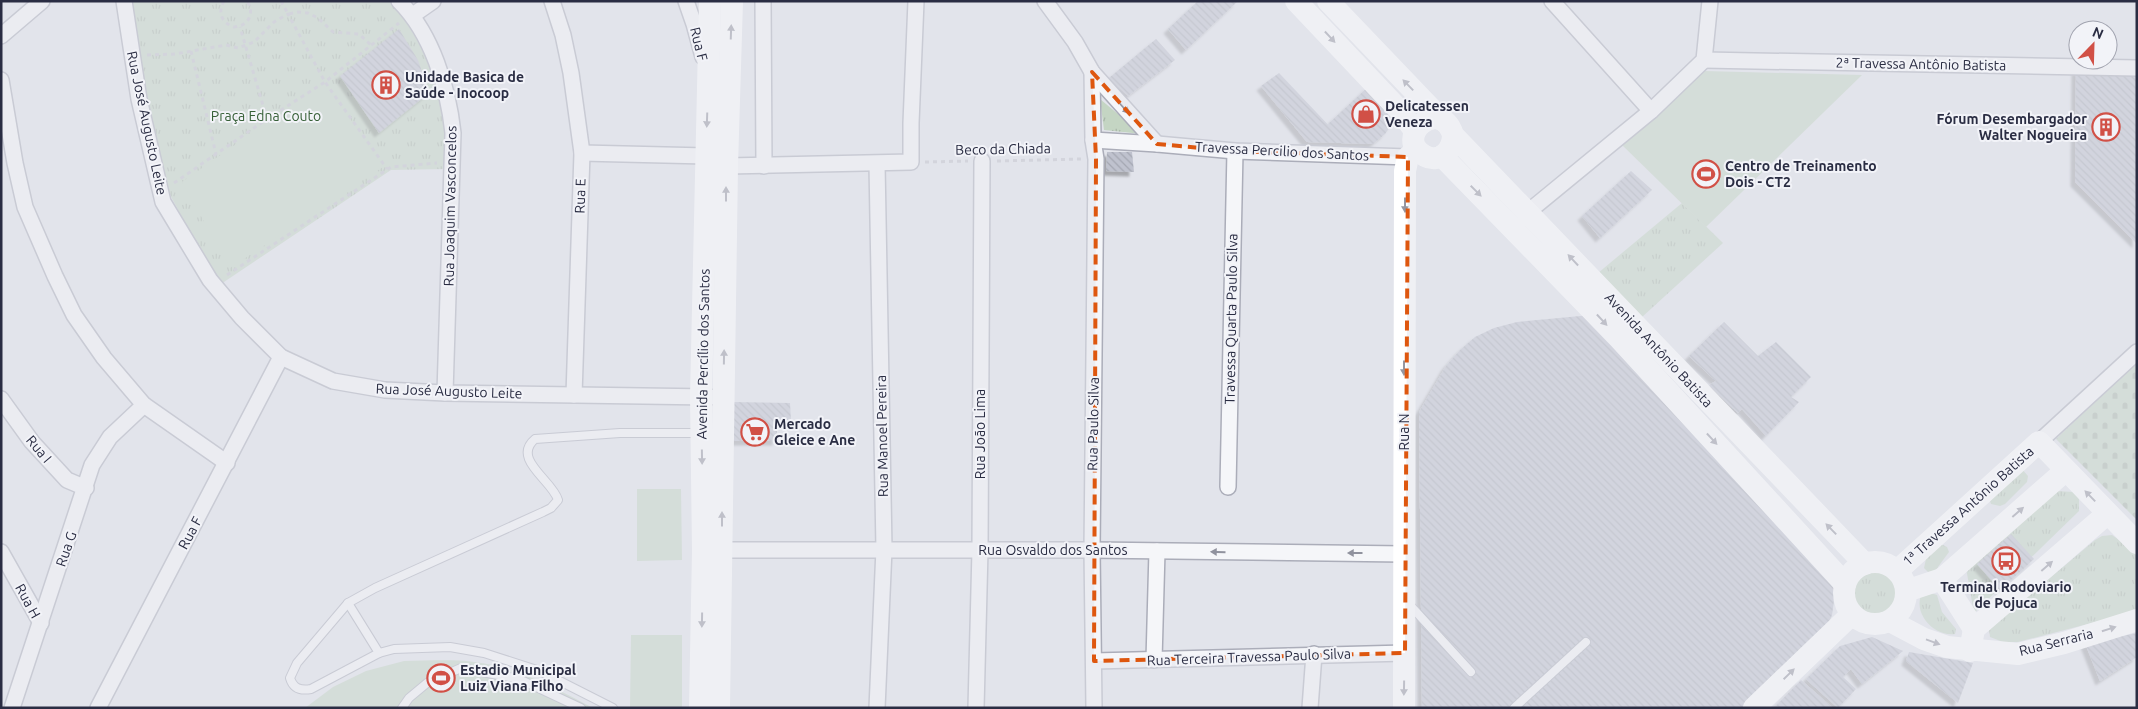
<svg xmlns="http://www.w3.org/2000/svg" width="2138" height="709" viewBox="0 0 2138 709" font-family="Ubuntu,sans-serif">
  <defs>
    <pattern id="grass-tufts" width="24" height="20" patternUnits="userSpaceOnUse" patternTransform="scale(1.25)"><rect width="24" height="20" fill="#c4d5c3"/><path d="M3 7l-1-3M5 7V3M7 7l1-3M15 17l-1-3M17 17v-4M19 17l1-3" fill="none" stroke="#a9b7a9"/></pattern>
    <pattern id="cemetery-stones" width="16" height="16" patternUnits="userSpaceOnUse" patternTransform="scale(1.25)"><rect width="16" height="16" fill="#c4d5c3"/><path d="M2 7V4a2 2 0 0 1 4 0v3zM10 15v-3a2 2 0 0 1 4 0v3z" fill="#a9b7a9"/></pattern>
    <pattern id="building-back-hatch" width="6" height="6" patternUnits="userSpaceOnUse" patternTransform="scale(1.25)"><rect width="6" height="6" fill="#bfc2ce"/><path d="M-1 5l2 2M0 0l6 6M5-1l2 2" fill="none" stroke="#a4a7b2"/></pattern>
    <filter id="shadow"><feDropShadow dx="-4.5" dy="4.5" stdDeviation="1" flood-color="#0004"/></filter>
  </defs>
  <rect width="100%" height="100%" fill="#e2e4eb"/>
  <g fill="url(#grass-tufts)">
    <path d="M 132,1 L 389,1 C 431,46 448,109 447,169 L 391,170 L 221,284 L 190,232 L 161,178 L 144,102 Z"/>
    <path d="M 1100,99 L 1142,134 L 1104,130 Z"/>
    <path d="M 1682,203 L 1723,243 L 1641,318 L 1598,273 Z"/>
    <path d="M 2021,468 L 2028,476 L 2027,482 L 2005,504 L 2000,506 L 1991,504 L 1990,501 Z"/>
    <path d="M 2057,491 L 2073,492 L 2079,499 L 2079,511 L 1974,613 L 1966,568 Z"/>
    <path d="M 2112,535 L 2125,544 L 2137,556 L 2137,609 L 2107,619 L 2018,642 L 2003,642 L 1990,637 L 1989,629 L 2095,540 L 2102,536 Z"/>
    <path d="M 1941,544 L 1947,547 L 1949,552 L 1935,571 L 1928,572 L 1924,568 L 1926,559 Z"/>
    <circle cx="1875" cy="594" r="22"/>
    <path d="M 1922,593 L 1931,593 L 1937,595 L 1942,612 L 1956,629 L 1955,634 C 1934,637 1912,613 1922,593 Z"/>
  </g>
  <path fill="url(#cemetery-stones)" d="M 2137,362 L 2137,520 L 2056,439 Z"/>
  <g fill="#c4d5c3">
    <path d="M 1704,71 L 1862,75 L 1706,227 L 1622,145 Z"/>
    <path d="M 325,82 L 383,167 L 230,268 L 182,182 Z"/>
    <path d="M 637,489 L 681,489 L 682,560 L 637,561 Z"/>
    <path d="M 631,635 L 682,635 L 682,708 L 630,708 Z"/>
    <path d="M 404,661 C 427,661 451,659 474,662 C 517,667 555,688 593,708 L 305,708 L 333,687 L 366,671 Z"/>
  </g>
  <g fill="url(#building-back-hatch)" filter="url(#shadow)">
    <path d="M 1198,1 L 1238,1 L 1186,50 L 1168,29 Z"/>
    <path d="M 399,29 L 418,60 L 429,93 L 379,133 L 340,76 Z"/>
    <path d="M 1156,39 L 1175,60 L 1128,96 L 1109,78 Z"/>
    <path d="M 2076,70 L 2137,72 L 2137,244 L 2075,182 Z"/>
    <path d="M 1279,73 L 1335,132 L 1328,124 L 1369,86 L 1394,117 L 1392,124 L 1385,134 L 1373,144 L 1307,142 L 1261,86 Z"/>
    <path d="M 1107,152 L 1132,152 L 1134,172 L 1106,171 Z"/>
    <path d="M 1631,171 L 1652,190 L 1600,238 L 1582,216 Z"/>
    <path d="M 1591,315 L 1833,583 L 1835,594 L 1832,615 L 1828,625 L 1742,708 L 1422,708 L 1419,412 L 1446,366 L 1460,350 L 1475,337 L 1494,328 L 1517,322 Z"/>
    <path d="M 1724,322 L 1758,356 L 1776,342 L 1811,377 L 1791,397 L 1799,402 L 1766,436 L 1742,409 L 1738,413 L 1709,385 L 1716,381 L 1689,356 Z"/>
    <path d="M 733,402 L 790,403 L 791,421 L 777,421 L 777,441 L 732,441 Z"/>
    <path d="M 2011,534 L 2034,559 L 2000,590 L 1977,564 Z"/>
    <path d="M 2137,633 L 2137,657 L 2100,681 L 2085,643 Z"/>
    <path d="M 1872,637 L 1903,651 L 1862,684 L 1851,669 L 1843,677 L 1856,689 L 1838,708 L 1806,679 L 1840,646 Z"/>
    <path d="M 1909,652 L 1973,663 L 1958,703 L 1906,661 Z"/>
    <path d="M 1801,680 L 1833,708 L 1774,708 Z"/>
  </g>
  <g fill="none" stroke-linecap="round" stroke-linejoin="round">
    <g stroke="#abadb9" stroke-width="10">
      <g id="lane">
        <path d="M 348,603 L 379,653"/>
        <path d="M 1409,604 L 1471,672"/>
        <path d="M 402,708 L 409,698 L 427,683 L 461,668 L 519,679 L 581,708"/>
        <path d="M 613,708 L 540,671 L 484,653 L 450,647 L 394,649 L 379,653 L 311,689 C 300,691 293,688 290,678 L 297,663 L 348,603 L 375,588 L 543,512 L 551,508 L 558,500 C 553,481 511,459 535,439 L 620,433 L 700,433"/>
        <path d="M 1514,708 L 1586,642"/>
      </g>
    </g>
    <g stroke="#abadb9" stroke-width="18">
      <g id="street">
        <path d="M 124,1 L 139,99 L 163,202 L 210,280 L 242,318 L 281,357 L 333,381 L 385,390 L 445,393 L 710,397"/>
        <path d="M 399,1 C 432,34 448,87 453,133 L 445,393"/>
        <path d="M 552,1 L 563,35 L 571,73 L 582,153 L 574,395"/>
        <path d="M 686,1 L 694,24 L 703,57"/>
        <path d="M 763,1 L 764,166"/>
        <path d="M 1045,1 L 1075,42 L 1092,72 L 1157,144"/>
        <path d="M 1552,1 L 1651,111"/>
        <path d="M 413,15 L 433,1"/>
        <path d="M 1,36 L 42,1"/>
        <path d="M 1704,60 L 2137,68"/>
        <path d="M 1092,72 L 1093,140 L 1096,159 L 1092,550 L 1094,708"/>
        <path d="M 1,80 L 15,163 L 25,207 L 55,276 L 74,315 L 104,358 L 144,405 L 227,463"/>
        <path d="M 1093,140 L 1157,144 L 1235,151 L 1408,157"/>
        <path d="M 582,153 L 706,156"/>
        <path d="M 727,166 L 911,162 L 911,123 L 916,1"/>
        <path d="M 1528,212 L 1651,111 L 1704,60 L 1710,1"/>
        <path d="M 1,399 L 32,442 L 67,480 L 86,488"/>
        <path d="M 2039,442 L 2137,352"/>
        <path d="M 1228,487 L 1235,151"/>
        <path d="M 712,550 L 1092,550 L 1404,554"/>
        <path d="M 1,552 L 41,623"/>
        <path d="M 1154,660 L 1157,551"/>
        <path d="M 1094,661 L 1405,653"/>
        <path d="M 12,708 L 92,465 L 110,437 L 144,405"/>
        <path d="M 98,708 L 281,357"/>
        <path d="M 877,708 L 884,549 L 877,164"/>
        <path d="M 976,708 L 980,550 L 982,161"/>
        <path d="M 1310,708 L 1314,654"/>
      </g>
    </g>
    <g stroke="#c0c2ca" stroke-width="3" stroke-dasharray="4 4" stroke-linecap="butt">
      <path d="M 224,1 C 217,13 222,23 234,27 C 249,26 255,13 247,1"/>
      <path d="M 281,1 L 288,14 L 298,12 L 308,13 L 318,18 L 333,32 L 359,34 L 371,45"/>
      <path d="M 191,51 L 216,154"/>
      <path d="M 147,55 L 175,54 L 226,45 L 238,48 L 254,42 L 274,22 L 288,14 L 325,82 L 387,169"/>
      <path d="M 267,119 L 325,82 L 399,23"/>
      <path d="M 997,161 L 1081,159"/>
      <path d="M 925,162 L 968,161"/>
      <path d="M 174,183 L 267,119 L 240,27"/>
      <path d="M 227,275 L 391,167 L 437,163"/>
    </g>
    <use href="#lane" stroke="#f5f6f9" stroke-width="8"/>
    <use href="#street" stroke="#f5f6f9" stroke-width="15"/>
    <g stroke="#fff" stroke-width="22">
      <path d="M 1296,1 L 1401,112 L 1415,131"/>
      <path d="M 1328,1 L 1442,120"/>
      <path d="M 1453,135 C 1453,150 1440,164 1425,156 C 1391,139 1440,94 1453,135 L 1865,564"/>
      <path d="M 1442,156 L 1619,338 L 1845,584"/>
      <circle cx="1875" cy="593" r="31"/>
      <path d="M 1897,571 L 2039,442 L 2137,543"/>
      <path d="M 1942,579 L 1974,629"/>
      <path d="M 1906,591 L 1942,579 L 2065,471"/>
      <path d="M 1890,621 L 1924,639 L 1947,647 L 2018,654 L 2064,643 L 2137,620"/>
      <path d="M 1970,651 L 1974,629 L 2107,514"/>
      <path d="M 700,708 L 703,551 L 701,396 L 710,1"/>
      <path d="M 719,708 L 727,166 L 732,1"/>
      <path d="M 1404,708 L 1405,171 L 1408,157 L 1417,150"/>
      <path d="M 1754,708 L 1852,614"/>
    </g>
  </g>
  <defs><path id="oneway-solid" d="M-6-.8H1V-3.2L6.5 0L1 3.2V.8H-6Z" transform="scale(1.25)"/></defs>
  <g fill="#9496a1">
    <use href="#oneway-solid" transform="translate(731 32) rotate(-88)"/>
    <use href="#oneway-solid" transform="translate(1330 37) rotate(47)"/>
    <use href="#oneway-solid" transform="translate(1408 85) rotate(-134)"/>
    <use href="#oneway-solid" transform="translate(707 120) rotate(92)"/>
    <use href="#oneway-solid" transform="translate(1476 191) rotate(45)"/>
    <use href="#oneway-solid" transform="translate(726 194) rotate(-90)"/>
    <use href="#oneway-solid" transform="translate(1405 205) rotate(90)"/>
    <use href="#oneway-solid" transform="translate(1573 260) rotate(-133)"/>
    <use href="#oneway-solid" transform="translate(1602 320) rotate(47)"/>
    <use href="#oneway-solid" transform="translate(724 357) rotate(-89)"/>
    <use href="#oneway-solid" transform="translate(1404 368) rotate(90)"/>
    <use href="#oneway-solid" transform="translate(1712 439) rotate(47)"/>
    <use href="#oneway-solid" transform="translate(702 457) rotate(89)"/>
    <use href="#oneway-solid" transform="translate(2090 496) rotate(-134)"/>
    <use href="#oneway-solid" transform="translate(2018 512) rotate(-41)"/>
    <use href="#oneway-solid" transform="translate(722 519) rotate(-90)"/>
    <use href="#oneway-solid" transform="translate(1831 529) rotate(-134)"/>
    <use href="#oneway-solid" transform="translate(2047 566) rotate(-41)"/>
    <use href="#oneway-solid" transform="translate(702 620) rotate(91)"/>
    <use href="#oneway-solid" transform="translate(2109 629) rotate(-18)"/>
    <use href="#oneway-solid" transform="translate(1933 642) rotate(20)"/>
    <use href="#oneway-solid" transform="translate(1789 674) rotate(-44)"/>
    <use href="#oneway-solid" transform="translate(1404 688) rotate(91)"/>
  </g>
  <g fill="#90929e">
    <use href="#oneway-solid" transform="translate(1124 108) rotate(48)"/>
    <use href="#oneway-solid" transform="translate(1218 552) rotate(-179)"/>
    <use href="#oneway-solid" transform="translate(1355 553) rotate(-180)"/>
  </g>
  <path d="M0 0H2138V709H0ZM 1092,72 L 1157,144 L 1235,151 L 1408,157 L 1405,653 L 1094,661 L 1096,159 Z" fill="#e2e4eb" fill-opacity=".55" fill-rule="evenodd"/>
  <path fill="none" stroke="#de570f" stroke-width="4" stroke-dasharray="10 6" stroke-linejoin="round" d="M 1092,72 L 1157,144 L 1235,151 L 1408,157 L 1405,653 L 1094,661 L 1096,159 Z"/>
  <defs>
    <g id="building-ring" transform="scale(1.4375)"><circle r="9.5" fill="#f2f3f8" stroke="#d15046" stroke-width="1.5"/><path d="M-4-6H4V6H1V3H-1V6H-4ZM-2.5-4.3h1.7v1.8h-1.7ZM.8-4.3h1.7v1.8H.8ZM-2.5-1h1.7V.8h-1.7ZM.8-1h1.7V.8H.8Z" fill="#d15046"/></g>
    <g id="shop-ring" transform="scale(1.4375)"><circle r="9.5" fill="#f2f3f8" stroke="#d15046" stroke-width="1.5"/><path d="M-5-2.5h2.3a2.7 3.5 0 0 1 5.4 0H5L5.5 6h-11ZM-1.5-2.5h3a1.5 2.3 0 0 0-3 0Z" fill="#d15046"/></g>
    <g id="stadium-ring" transform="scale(1.4375)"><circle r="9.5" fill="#f2f3f8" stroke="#d15046" stroke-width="1.5"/><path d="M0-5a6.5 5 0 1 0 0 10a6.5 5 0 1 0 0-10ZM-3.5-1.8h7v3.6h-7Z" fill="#d15046"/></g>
    <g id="supermarket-ring" transform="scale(1.4375)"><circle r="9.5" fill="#f2f3f8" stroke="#d15046" stroke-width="1.5"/><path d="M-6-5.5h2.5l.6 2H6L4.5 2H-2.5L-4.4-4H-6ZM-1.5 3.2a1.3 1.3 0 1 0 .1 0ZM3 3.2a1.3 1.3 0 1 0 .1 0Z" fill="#d15046"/></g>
    <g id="bus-ring" transform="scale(1.4375)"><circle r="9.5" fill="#f2f3f8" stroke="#d15046" stroke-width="1.5"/><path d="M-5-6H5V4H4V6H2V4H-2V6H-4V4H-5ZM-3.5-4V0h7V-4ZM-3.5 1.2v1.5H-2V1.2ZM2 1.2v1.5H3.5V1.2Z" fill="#d15046"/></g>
  </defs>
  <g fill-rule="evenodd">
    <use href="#building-ring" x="386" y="85"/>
    <use href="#shop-ring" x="1366" y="114"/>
    <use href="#building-ring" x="2106" y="127"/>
    <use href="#stadium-ring" x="1706" y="174"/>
    <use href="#supermarket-ring" x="755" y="432"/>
    <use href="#bus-ring" x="2006" y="561"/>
    <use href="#stadium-ring" x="441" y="678"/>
  </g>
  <g text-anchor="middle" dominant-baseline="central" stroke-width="4" stroke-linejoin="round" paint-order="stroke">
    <g font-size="14" fill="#2a2d43" stroke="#f2f3f8">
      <text transform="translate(699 44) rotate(76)">Rua F</text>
      <text transform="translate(1921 64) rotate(1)">2ª Travessa Antônio Batista</text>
      <text transform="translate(147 123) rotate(78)">Rua José Augusto Leite</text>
      <text transform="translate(1003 149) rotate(-1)">Beco da Chiada</text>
      <text transform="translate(1282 151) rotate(3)">Travessa Percilio dos Santos</text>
      <text transform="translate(580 196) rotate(-88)">Rua E</text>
      <text transform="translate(450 206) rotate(-89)">Rua Joaquim Vasconcelos</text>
      <text transform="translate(1231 319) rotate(-89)">Travessa Quarta Paulo Silva</text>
      <text transform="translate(1659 350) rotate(47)">Avenida Antônio Batista</text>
      <text transform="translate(703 354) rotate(-89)">Avenida Percílio dos Santos</text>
      <text transform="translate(449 391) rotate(2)">Rua José Augusto Leite</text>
      <text transform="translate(1093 424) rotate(-89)">Rua Paulo Silva</text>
      <text transform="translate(1404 432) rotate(-90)">Rua N</text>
      <text transform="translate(980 434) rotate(-90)">Rua João Lima</text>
      <text transform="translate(882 436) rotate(-91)">Rua Manoel Pereira</text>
      <text transform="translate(39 449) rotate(50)">Rua I</text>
      <text transform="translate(1968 506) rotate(-42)">1ª Travessa Antônio Batista</text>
      <text transform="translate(190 533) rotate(-62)">Rua F</text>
      <text transform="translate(66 549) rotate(-71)">Rua G</text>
      <text x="1053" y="550">Rua Osvaldo dos Santos</text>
      <text transform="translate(28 601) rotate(61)">Rua H</text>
      <text transform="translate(2056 642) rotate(-14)">Rua Serraria</text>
      <text transform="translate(1249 657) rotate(-2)">Rua Terceira Travessa Paulo Silva</text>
    </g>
    <g font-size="14" font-weight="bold" fill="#2a2d43" stroke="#f2f3f8" text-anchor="start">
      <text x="405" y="77">Unidade Basica de<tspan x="405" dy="16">Saúde - Inocoop</tspan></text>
      <text x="1385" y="106">Delicatessen<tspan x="1385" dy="16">Veneza</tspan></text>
      <text x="2087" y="119" text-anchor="end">Fórum Desembargador<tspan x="2087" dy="16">Walter Nogueira</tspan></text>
      <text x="1725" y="166">Centro de Treinamento<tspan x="1725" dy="16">Dois - CT2</tspan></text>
      <text x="774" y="424">Mercado<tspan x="774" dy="16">Gleice e Ane</tspan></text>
      <text x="2006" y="587" text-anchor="middle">Terminal Rodoviario<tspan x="2006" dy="16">de Pojuca</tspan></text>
      <text x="460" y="670">Estadio Municipal<tspan x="460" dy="16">Luiz Viana Filho</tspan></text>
    </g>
    <g font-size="14" fill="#376038" stroke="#f2f3f8">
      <text x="266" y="116">Praça Edna Couto</text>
    </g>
  </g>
  <rect width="2138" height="709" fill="none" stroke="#2a2d43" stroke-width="5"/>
  <g transform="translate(2093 45) rotate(23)"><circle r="24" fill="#f2f3f8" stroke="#a2a4b0"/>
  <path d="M0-4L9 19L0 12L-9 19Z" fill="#d15046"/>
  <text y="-8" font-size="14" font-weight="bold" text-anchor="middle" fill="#2a2d43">N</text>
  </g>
</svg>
